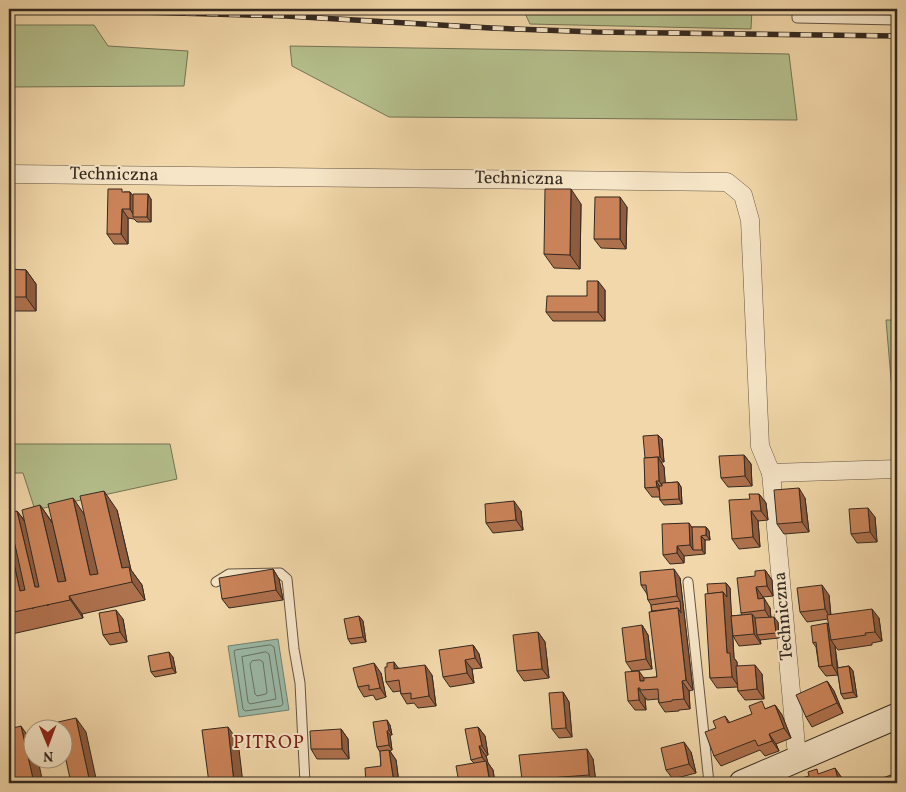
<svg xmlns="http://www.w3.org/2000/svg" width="906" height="792" viewBox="0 0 906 792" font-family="Vollkorn,serif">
  <rect width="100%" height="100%" fill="#f1d7a9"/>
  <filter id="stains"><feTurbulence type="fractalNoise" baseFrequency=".004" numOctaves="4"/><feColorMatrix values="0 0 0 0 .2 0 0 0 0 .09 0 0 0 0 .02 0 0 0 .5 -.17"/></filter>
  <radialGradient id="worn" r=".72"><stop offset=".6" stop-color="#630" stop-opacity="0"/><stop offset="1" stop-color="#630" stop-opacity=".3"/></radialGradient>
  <g fill="#b4bf8c" stroke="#747456">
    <path d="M 523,9 L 752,9 L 751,29 L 530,24 Z"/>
    <path d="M 9,25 L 94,25 L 108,46 L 188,51 L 184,86 L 9,87 Z"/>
    <path d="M 290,46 L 789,54 L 797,120 L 389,117 L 292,66 Z"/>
    <path d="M 886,320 L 897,320 L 897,427 L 895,426 Z"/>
    <path d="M 9,444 L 170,444 L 177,479 L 35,510 L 23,473 L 9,473 Z"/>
  </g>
  <path fill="#9bbaa8" stroke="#728072" d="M 278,639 L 289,710 L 239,717 L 228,646 Z"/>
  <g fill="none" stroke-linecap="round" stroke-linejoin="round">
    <g stroke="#687264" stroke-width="1">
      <path d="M 271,645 L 274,647 L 283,704 L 281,706 L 245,711 L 243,709 L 234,651 L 236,650 Z"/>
      <path d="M 266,652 L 269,654 L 276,699 L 250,704 L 248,702 L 242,657 Z"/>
      <path d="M 260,660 L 263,662 L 267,692 L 266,694 L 257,696 L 255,694 L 250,664 L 252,661 Z"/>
    </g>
    <g stroke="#635442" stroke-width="11">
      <g id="lane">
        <path d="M 797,9 L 797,18 L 897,20"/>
        <path d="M 216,582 L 229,574 L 280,573 L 287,579 L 294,649 L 300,683 L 305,783"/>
        <path d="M 688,582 L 709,783"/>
      </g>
    </g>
    <g stroke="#635442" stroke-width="19">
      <g id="street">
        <path d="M 9,174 L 727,182 L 743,195 L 750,220 L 760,446 L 771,473 L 897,469"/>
        <path d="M 771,473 L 796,746 L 801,759"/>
      </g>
    </g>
    <g stroke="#342920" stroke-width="27">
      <path id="secondary" d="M 742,783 L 897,716"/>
    </g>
    <use href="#lane" stroke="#f6e5c7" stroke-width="9"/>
    <use href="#street" stroke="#f6e5c7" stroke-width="18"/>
    <use href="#secondary" stroke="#f6e5c7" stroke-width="25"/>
    <g stroke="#342920" stroke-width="5.5">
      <path id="rail" d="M 9,10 L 140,12 L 286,16 L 491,28 L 596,32 L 897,36"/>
    </g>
    <use href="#rail" stroke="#f6e5c7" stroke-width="4" stroke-dasharray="11" stroke-linecap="butt"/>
  </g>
  <g fill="#ae714d" stroke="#342920">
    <path d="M 866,9 L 897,9 L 897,12 L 869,12 Z"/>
    <path d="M 124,192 L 130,192 L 133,197 L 151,199 L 151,222 L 137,222 L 134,219 L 128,218 L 128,244 L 114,244 L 107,234 Z"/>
    <path d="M 581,204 L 580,269 L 554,268 L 544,254 Z"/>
    <path d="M 627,207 L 626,249 L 601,248 L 594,239 Z"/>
    <path d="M 9,269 L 26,270 L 36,284 L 36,311 L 9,311 Z"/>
    <path d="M 605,290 L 605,321 L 553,321 L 546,312 L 587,296 Z"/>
    <path d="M 662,439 L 664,462 L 661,462 L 664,467 L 665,483 L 678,482 L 681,487 L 682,504 L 664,505 L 660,500 L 660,497 L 652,497 L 645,488 L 645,458 Z"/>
    <path d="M 744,455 L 751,464 L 752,486 L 728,487 L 721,478 Z"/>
    <path d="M 759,494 L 766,503 L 768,520 L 758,521 L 760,547 L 739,549 L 732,539 L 750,499 Z"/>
    <path d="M 73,498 L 84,515 L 117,510 L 131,570 L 142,585 L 145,600 L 82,614 L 83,618 L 12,634 L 9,629 L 9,523 L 10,525 L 17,511 L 25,521 L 40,505 L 52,522 Z"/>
    <path d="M 805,498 L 809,532 L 784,534 L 777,524 Z"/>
    <path d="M 521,511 L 523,530 L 493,533 L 486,523 Z"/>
    <path d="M 875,517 L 877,542 L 857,543 L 851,534 Z"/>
    <path d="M 692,527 L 706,527 L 709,531 L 710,540 L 705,540 L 705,554 L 684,556 L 684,563 L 670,564 L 663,555 Z"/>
    <path d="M 273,569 L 279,579 L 283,600 L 229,608 L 222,599 Z"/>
    <path d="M 765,570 L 772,580 L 773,596 L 763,597 L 763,598 L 770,608 L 771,617 L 778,622 L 779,638 L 760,640 L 761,644 L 739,646 L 733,636 L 732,625 L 734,658 L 737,662 L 737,666 L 762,674 L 764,699 L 745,700 L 738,691 L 738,687 L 717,688 L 710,678 L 708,594 L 726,583 L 730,588 L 731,616 L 742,615 L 741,613 L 755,576 Z"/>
    <path d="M 680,578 L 693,690 L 689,691 L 690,709 L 679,710 L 679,711 L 665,712 L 659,703 L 658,699 L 647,700 L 646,698 L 645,698 L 646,710 L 635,710 L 628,701 L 644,678 L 657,677 L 651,605 L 648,600 L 647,594 L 641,585 Z"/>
    <path d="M 829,595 L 831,615 L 879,618 L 882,641 L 872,643 L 872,645 L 838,650 L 835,646 L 838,668 L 849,666 L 853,671 L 857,697 L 844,699 L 841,694 L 838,675 L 826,676 L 819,667 L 816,647 L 813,643 L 827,623 L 829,626 L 828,619 L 807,622 L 800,612 Z"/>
    <path d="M 359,616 L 363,621 L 366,642 L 351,644 L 348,639 Z"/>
    <path d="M 123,619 L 127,642 L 110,645 L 103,635 Z"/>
    <path d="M 642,625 L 648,635 L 652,669 L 632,671 L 626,662 Z"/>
    <path d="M 538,632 L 545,642 L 549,678 L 524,681 L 517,671 Z"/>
    <path d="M 473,645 L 479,654 L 482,668 L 472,669 L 474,683 L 450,687 L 443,677 Z"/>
    <path d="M 173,657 L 176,673 L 155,677 L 151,672 Z"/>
    <path d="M 398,668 L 432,675 L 436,706 L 418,708 L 414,703 L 407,704 L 401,694 L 400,691 L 393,692 L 386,682 Z"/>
    <path d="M 381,673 L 386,697 L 376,700 L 373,695 L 364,697 L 358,687 Z"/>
    <path d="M 827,681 L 834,691 L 843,713 L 812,727 L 806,717 Z"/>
    <path d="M 563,692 L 569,702 L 572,737 L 559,738 L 552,729 Z"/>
    <path d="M 775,705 L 782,715 L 791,738 L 776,744 L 779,751 L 765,756 L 760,750 L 721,766 L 714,756 L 716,728 L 725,716 L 730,723 Z"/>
    <path d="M 390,725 L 392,735 L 390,735 L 392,750 L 390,751 L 396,760 L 399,783 L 366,783 L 381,766 L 380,752 L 377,747 Z"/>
    <path d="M 478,727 L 485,736 L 488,755 L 486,756 L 488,763 L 493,770 L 495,783 L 459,783 L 474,763 L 471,760 Z"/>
    <path d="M 341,729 L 348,739 L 349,759 L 317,759 L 311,749 Z"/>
    <path d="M 691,752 L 696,773 L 673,779 L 666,770 Z"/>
    <path d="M 593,759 L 596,783 L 524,783 L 522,780 Z"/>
  </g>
  <g fill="#8d5c3e" stroke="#342920">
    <path d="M 571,189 L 581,204 L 580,269 L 570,255 Z"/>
    <path d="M 130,192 L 137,201 L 135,217 L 130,209 Z"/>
    <path d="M 148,194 L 151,199 L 151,222 L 147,217 Z"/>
    <path d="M 620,197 L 627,207 L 626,249 L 620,239 Z"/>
    <path d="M 122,209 L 128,218 L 128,244 L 121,234 Z"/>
    <path d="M 26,270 L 36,284 L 36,311 L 26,297 Z"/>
    <path d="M 598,281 L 605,290 L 605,321 L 598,312 Z"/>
    <path d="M 658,435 L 662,439 L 664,462 L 660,457 Z"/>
    <path d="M 744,455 L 751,464 L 752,486 L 745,476 Z"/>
    <path d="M 658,457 L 664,467 L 666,491 L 659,481 Z"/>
    <path d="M 656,481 L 663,491 L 663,497 L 657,487 Z"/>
    <path d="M 678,482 L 681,487 L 682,504 L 679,499 Z"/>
    <path d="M 799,488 L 805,498 L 809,532 L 802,522 Z"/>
    <path d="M 104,491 L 117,510 L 131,570 L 142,585 L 145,600 L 122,568 Z"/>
    <path d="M 759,494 L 766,503 L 768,520 L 761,511 Z"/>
    <path d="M 73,498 L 86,517 L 102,589 L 90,575 Z"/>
    <path d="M 514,501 L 521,511 L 523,530 L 516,520 Z"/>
    <path d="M 40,505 L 53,524 L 69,596 L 82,614 L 83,618 L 58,582 Z"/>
    <path d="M 868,508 L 875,517 L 877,542 L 870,532 Z"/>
    <path d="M 17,511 L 30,529 L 48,606 L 35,587 Z"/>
    <path d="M 751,511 L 758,521 L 760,547 L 753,537 Z"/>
    <path d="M 9,523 L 16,532 L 33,609 L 20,591 L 9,541 Z"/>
    <path d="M 689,523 L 695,532 L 693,550 L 690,545 Z"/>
    <path d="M 706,527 L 709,531 L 710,540 L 706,535 Z"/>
    <path d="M 701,536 L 705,540 L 705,554 L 702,550 Z"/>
    <path d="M 677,546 L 684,556 L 684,563 L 677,553 Z"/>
    <path d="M 273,569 L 279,579 L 283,600 L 276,590 Z"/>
    <path d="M 674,569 L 680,578 L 693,690 L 686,680 L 678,608 L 680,601 L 677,596 Z"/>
    <path d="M 765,570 L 772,580 L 773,596 L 767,586 Z"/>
    <path d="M 726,583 L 730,588 L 734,658 L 737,662 L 739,687 L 732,677 L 727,653 L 723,592 Z"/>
    <path d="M 822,585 L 829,595 L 831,619 L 825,609 Z"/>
    <path d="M 756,587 L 763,597 L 764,607 L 764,598 L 770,608 L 771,620 L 758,599 Z"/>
    <path d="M 872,609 L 879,618 L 882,641 L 875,632 Z"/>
    <path d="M 116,610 L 123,619 L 127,642 L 120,632 Z"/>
    <path d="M 752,614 L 759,623 L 757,635 L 760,640 L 761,644 L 754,634 Z"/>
    <path d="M 359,616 L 363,621 L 366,642 L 363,637 Z"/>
    <path d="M 774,617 L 778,622 L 779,638 L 776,633 Z"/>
    <path d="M 827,623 L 834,633 L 831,640 L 835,646 L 838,675 L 832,665 Z"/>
    <path d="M 642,625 L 648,635 L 652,669 L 646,659 Z"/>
    <path d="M 538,632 L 545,642 L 549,678 L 542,669 Z"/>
    <path d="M 473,645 L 479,654 L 482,668 L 475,658 Z"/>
    <path d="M 169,652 L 173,657 L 176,673 L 172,668 Z"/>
    <path d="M 465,660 L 472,669 L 474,683 L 467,673 Z"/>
    <path d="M 394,662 L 401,672 L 394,669 Z"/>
    <path d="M 374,663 L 381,673 L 386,697 L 380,688 Z"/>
    <path d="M 425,665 L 432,675 L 436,706 L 429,696 Z"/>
    <path d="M 755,665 L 762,674 L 764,699 L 757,689 Z"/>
    <path d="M 849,666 L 853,671 L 857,697 L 853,692 Z"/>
    <path d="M 639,671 L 646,681 L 640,681 Z"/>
    <path d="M 682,681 L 689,691 L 690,709 L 684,699 Z"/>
    <path d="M 827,681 L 834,691 L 843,713 L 837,703 Z"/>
    <path d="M 638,688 L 645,698 L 646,710 L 639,700 Z"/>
    <path d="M 563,692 L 569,702 L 572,737 L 566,728 Z"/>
    <path d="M 775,705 L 782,715 L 791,738 L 784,728 Z"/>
    <path d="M 76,718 L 86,732 L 97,783 L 90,783 Z"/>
    <path d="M 387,720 L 390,725 L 392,735 L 389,730 Z"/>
    <path d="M 21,726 L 32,742 L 32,760 L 38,760 L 43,783 L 34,783 Z"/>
    <path d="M 228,727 L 238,741 L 243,783 L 234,783 Z"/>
    <path d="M 478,727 L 485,736 L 488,755 L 482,746 Z"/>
    <path d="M 341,729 L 348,739 L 349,759 L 342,749 Z"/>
    <path d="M 387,731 L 390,735 L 392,750 L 389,745 Z"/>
    <path d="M 769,734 L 776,744 L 779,751 L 772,741 Z"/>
    <path d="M 684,742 L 691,752 L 696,773 L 689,764 Z"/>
    <path d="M 479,746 L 486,756 L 488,763 L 493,770 L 495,783 L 490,783 L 487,764 L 482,757 Z"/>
    <path d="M 587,749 L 593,759 L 596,783 L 589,775 Z"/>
    <path d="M 389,750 L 396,760 L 399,783 L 394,783 Z"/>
    <path d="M 835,768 L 842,778 L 844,783 L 840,783 L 839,782 Z"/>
  </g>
  <g fill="#ca8359" stroke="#342920">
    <path d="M 108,189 L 122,189 L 122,192 L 130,192 L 130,209 L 122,209 L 121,234 L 107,234 Z"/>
    <path d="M 545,189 L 571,189 L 570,255 L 544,254 Z"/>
    <path d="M 133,194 L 148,194 L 147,217 L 133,217 Z"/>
    <path d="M 595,197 L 620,197 L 620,239 L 594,239 Z"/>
    <path d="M 9,269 L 26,270 L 26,297 L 9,297 Z"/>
    <path d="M 587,281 L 598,281 L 598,312 L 546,312 L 547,296 L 587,296 Z"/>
    <path d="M 658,435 L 660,457 L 645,458 L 643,436 Z"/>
    <path d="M 744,455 L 745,476 L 721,478 L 719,456 Z"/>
    <path d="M 658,457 L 659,481 L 656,481 L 657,487 L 645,488 L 644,458 Z"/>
    <path d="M 678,482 L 679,499 L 660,500 L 659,486 L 662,486 L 662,483 Z"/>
    <path d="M 799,488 L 802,522 L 777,524 L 774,490 Z"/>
    <path d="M 104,491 L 122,568 L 129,567 L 132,582 L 69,596 L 70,600 L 9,613 L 9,541 L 20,591 L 25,590 L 9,518 L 9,513 L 17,511 L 35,587 L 39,587 L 22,510 L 40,505 L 58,582 L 66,581 L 48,504 L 73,498 L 90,575 L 98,574 L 80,496 Z"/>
    <path d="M 749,494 L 759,494 L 761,511 L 751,511 L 753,537 L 732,539 L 729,500 L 750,499 Z"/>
    <path d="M 514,501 L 516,520 L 486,523 L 485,504 Z"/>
    <path d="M 868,508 L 870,532 L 851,534 L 849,509 Z"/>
    <path d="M 689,523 L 690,545 L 677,546 L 677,553 L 663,555 L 662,524 Z"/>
    <path d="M 692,527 L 706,527 L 706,535 L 701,536 L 702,550 L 693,550 Z"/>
    <path d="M 273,569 L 276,590 L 222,599 L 219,578 Z"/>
    <path d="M 674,569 L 677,596 L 648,600 L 646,585 L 641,585 L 640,572 Z"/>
    <path d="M 765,570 L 767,586 L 756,587 L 758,599 L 764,598 L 765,610 L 741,613 L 737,578 L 755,576 L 755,571 Z"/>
    <path d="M 726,583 L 727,597 L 723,592 L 708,594 L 707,584 Z"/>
    <path d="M 822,585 L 825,609 L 800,612 L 797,588 Z"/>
    <path d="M 723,592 L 727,653 L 730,653 L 732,677 L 710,678 L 705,594 Z"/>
    <path d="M 680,601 L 681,613 L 678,608 L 652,611 L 651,605 Z"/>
    <path d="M 678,608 L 686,680 L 682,681 L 684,699 L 672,700 L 672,701 L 659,703 L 658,689 L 640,690 L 640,688 L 638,688 L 639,700 L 628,701 L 625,672 L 639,671 L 640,681 L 644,681 L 644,678 L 657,677 L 649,612 Z"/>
    <path d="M 872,609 L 875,632 L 865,633 L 866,635 L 831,640 L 827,615 Z"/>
    <path d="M 116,610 L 120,632 L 103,635 L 99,613 Z"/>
    <path d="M 752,614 L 754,634 L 733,636 L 731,616 Z"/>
    <path d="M 359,616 L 363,637 L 348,639 L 344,619 Z"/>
    <path d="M 774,617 L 776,633 L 757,635 L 755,618 Z"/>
    <path d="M 827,623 L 832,665 L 819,667 L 816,642 L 813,643 L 811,626 Z"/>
    <path d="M 642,625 L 646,659 L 626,662 L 622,628 Z"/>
    <path d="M 538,632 L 542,669 L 517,671 L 513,635 Z"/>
    <path d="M 473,645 L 475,658 L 465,660 L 467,673 L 443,677 L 439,650 Z"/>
    <path d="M 169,652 L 172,668 L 151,672 L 148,656 Z"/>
    <path d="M 394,662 L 394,669 L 425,665 L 429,696 L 411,699 L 411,693 L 401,694 L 399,680 L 386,682 L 385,671 L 385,667 L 387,667 L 387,663 Z"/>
    <path d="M 374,663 L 380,688 L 369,690 L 369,685 L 358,687 L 353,668 Z"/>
    <path d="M 755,665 L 757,689 L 738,691 L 736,666 Z"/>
    <path d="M 849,666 L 853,692 L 841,694 L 837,668 Z"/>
    <path d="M 827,681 L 837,703 L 806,717 L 796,695 Z"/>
    <path d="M 563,692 L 566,728 L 552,729 L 549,693 Z"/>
    <path d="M 762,701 L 765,709 L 775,705 L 784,728 L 769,734 L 772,741 L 758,746 L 755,740 L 714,756 L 705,732 L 716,728 L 713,721 L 725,716 L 728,723 L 752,714 L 749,706 Z"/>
    <path d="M 76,718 L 90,783 L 71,783 L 62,742 L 62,730 L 60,730 L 58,722 Z"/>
    <path d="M 387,720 L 389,730 L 387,731 L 389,745 L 377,747 L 373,722 Z"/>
    <path d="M 21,726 L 34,783 L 9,783 L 9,729 Z"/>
    <path d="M 228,727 L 234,783 L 209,783 L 202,730 Z"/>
    <path d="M 478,727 L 482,746 L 479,746 L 482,757 L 471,760 L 465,729 Z"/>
    <path d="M 341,729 L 342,749 L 311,749 L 310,731 Z"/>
    <path d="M 684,742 L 689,764 L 666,770 L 661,748 Z"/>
    <path d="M 587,749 L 589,775 L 522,780 L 519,755 Z"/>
    <path d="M 389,750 L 394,783 L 366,783 L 365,768 L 381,766 L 380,751 Z"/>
    <path d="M 486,761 L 490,783 L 459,783 L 456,766 Z"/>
    <path d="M 835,768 L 839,782 L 835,783 L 799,783 L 798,779 L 809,776 L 808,772 L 817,769 L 818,774 Z"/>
    <path d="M 897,773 L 897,783 L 868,783 Z"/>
  </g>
  <g text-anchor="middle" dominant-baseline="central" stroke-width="4" stroke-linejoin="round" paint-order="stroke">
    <g font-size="18" fill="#342920" stroke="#f6e5c7">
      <text transform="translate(114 175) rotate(1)">Techniczna</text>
      <text transform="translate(519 179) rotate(1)">Techniczna</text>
      <text transform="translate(784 616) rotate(-95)">Techniczna</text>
    </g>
    <g font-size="19" letter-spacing="1" fill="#7a1f14" stroke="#f6e5c7">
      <text x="269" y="743">PITROP</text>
    </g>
  </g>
  <rect width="906" height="792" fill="none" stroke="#f1d7a9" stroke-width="30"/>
  <rect x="10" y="10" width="886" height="772" fill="none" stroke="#342920" stroke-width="2.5"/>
  <rect x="15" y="15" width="876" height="762" fill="none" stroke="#342920"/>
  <g transform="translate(48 744) rotate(179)"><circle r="24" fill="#f6e5c7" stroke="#a89a84"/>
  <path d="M0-4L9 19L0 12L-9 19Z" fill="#8f2418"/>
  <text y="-8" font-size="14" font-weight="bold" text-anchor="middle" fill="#342920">N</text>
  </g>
  <rect width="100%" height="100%" filter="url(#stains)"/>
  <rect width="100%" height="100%" fill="url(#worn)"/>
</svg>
